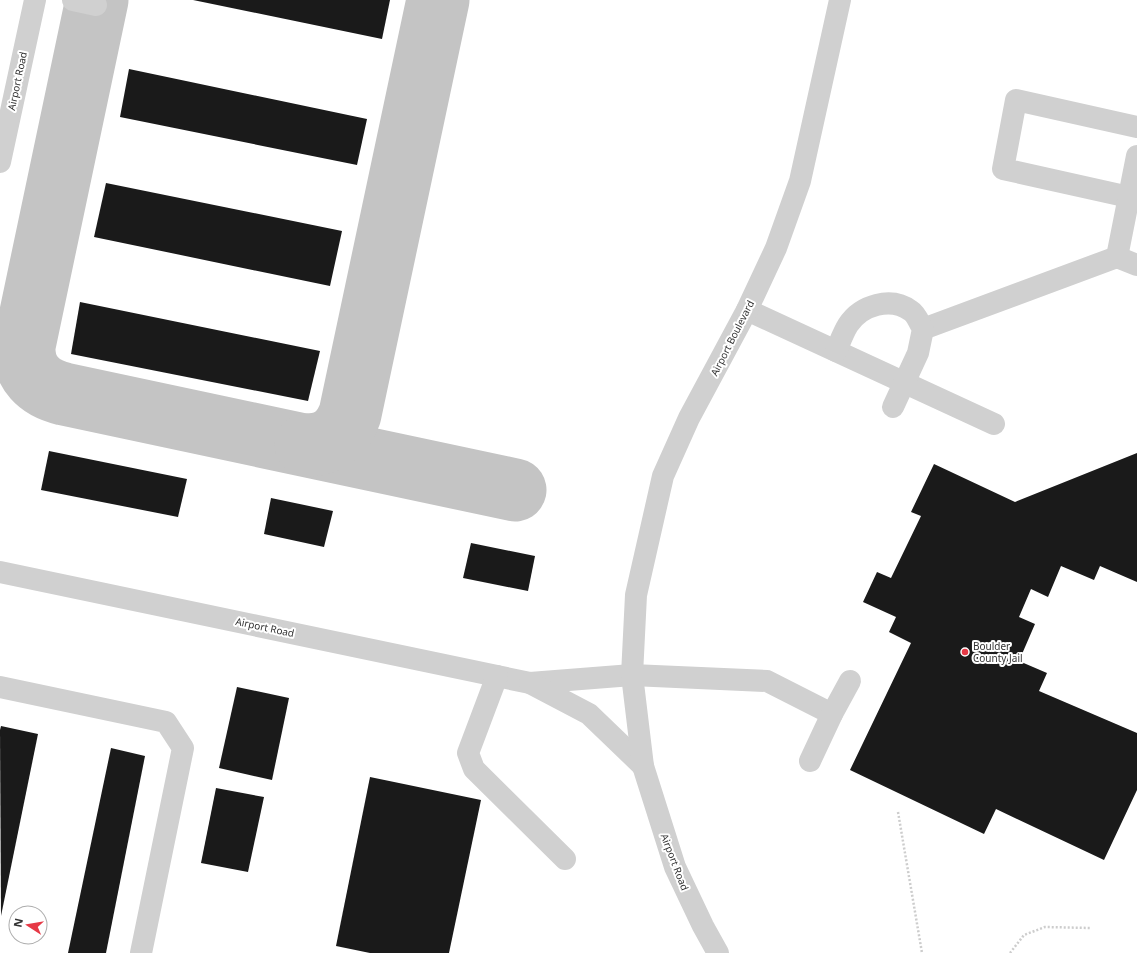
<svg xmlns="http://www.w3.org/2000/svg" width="1137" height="953" viewBox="0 0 1137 953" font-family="'Noto Sans',sans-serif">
  <rect width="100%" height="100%" fill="#fff"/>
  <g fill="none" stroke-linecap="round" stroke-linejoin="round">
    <g stroke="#c4c4c4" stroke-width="63">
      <path d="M 97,0 L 24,346 C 23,373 39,388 64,394 L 515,490"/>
      <path d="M 306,445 C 329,445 342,435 350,414 L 438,0"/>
    </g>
  </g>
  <g fill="#1a1a1a">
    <path d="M 193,0 L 390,0 L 382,39 Z"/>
    <path d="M 129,69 L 367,119 L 357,165 L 120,117 Z"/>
    <path d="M 106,183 L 342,231 L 330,286 L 94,237 Z"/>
    <path d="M 80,302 L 320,351 L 308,401 L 71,354 Z"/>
    <path d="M 49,451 L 187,479 L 178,517 L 41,490 Z"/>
    <path d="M 1137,453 L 1137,582 L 1100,566 L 1094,580 L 1061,566 L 1048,597 L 1031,589 L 1019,617 L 1035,624 L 1019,661 L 1047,673 L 1039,691 L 1137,733 L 1137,790 L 1104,860 L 996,809 L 984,834 L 850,770 L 911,643 L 889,632 L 896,617 L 863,602 L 877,572 L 891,578 L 921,516 L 911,512 L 934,464 L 1015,502 Z"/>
    <path d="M 271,498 L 333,511 L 324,547 L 264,534 Z"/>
    <path d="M 471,543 L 535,556 L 528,591 L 463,578 Z"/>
    <path d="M 237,687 L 289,698 L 272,780 L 219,768 Z"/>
    <path d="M 1,726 L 38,734 L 1,916 L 0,730 Z"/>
    <path d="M 111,748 L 145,756 L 106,953 L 68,953 Z"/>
    <path d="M 370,777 L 481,800 L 449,953 L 370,953 L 336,946 Z"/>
    <path d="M 216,788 L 264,797 L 248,872 L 201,863 Z"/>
  </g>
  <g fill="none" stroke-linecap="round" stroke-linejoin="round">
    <g stroke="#cdcdcd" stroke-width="2.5" stroke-dasharray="2 2" stroke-linecap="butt">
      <path d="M 898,812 L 922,953"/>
      <path d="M 1010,953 L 1024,935 L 1045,927 L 1090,928"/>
    </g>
    <g stroke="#d0d0d0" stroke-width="22">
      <path d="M 73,0 L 96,5"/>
      <path d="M 0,162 L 35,0"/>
      <path d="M 1129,197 L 1003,169 L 1016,100 L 1137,127"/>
      <path d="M 1117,257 L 1137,156"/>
      <path d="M 747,310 L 994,424"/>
      <path d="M 923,329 L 1117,257 L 1137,265"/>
      <path d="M 836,351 C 840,342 843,333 848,325 C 861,305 891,296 911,311 C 916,314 920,324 923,329 L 918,353 L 893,407"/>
      <path d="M 0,572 L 530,683 L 632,675 L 767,681 L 832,714 L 810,761"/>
      <path d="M 497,676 L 468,753 L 474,769 L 565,859"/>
      <path d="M 530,683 L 589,714 L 643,766"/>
      <path d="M 0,687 L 166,722 L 183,748 L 141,953"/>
      <path d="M 832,714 L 850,681"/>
      <path d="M 718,953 L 703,926 L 675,867 L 643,766 L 632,675 L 636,595 L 663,476 L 689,418 L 747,310 L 776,248 L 800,181 L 840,0"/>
    </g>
  </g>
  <circle fill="#e63946" stroke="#fff" stroke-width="1.5" cx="965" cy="652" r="4"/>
  <g text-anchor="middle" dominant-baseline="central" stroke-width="4" stroke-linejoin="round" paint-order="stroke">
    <g font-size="10" fill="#333" stroke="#fff">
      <text transform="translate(17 81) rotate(-78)">Airport Road</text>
      <text transform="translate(732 338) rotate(-63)">Airport Boulevard</text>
      <text transform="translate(265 627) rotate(12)">Airport Road</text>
      <text transform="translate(675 862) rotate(69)">Airport Road</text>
    </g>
    <g font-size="10" fill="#333" stroke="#fff" text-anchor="start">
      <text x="973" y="646">Boulder<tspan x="973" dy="12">County Jail</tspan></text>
    </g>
  </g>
  <g transform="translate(28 925) rotate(282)"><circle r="19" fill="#ffffff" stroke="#adadad"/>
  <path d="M0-3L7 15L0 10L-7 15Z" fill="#e63946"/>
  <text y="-6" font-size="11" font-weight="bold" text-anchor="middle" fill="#333333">N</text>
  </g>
</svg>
